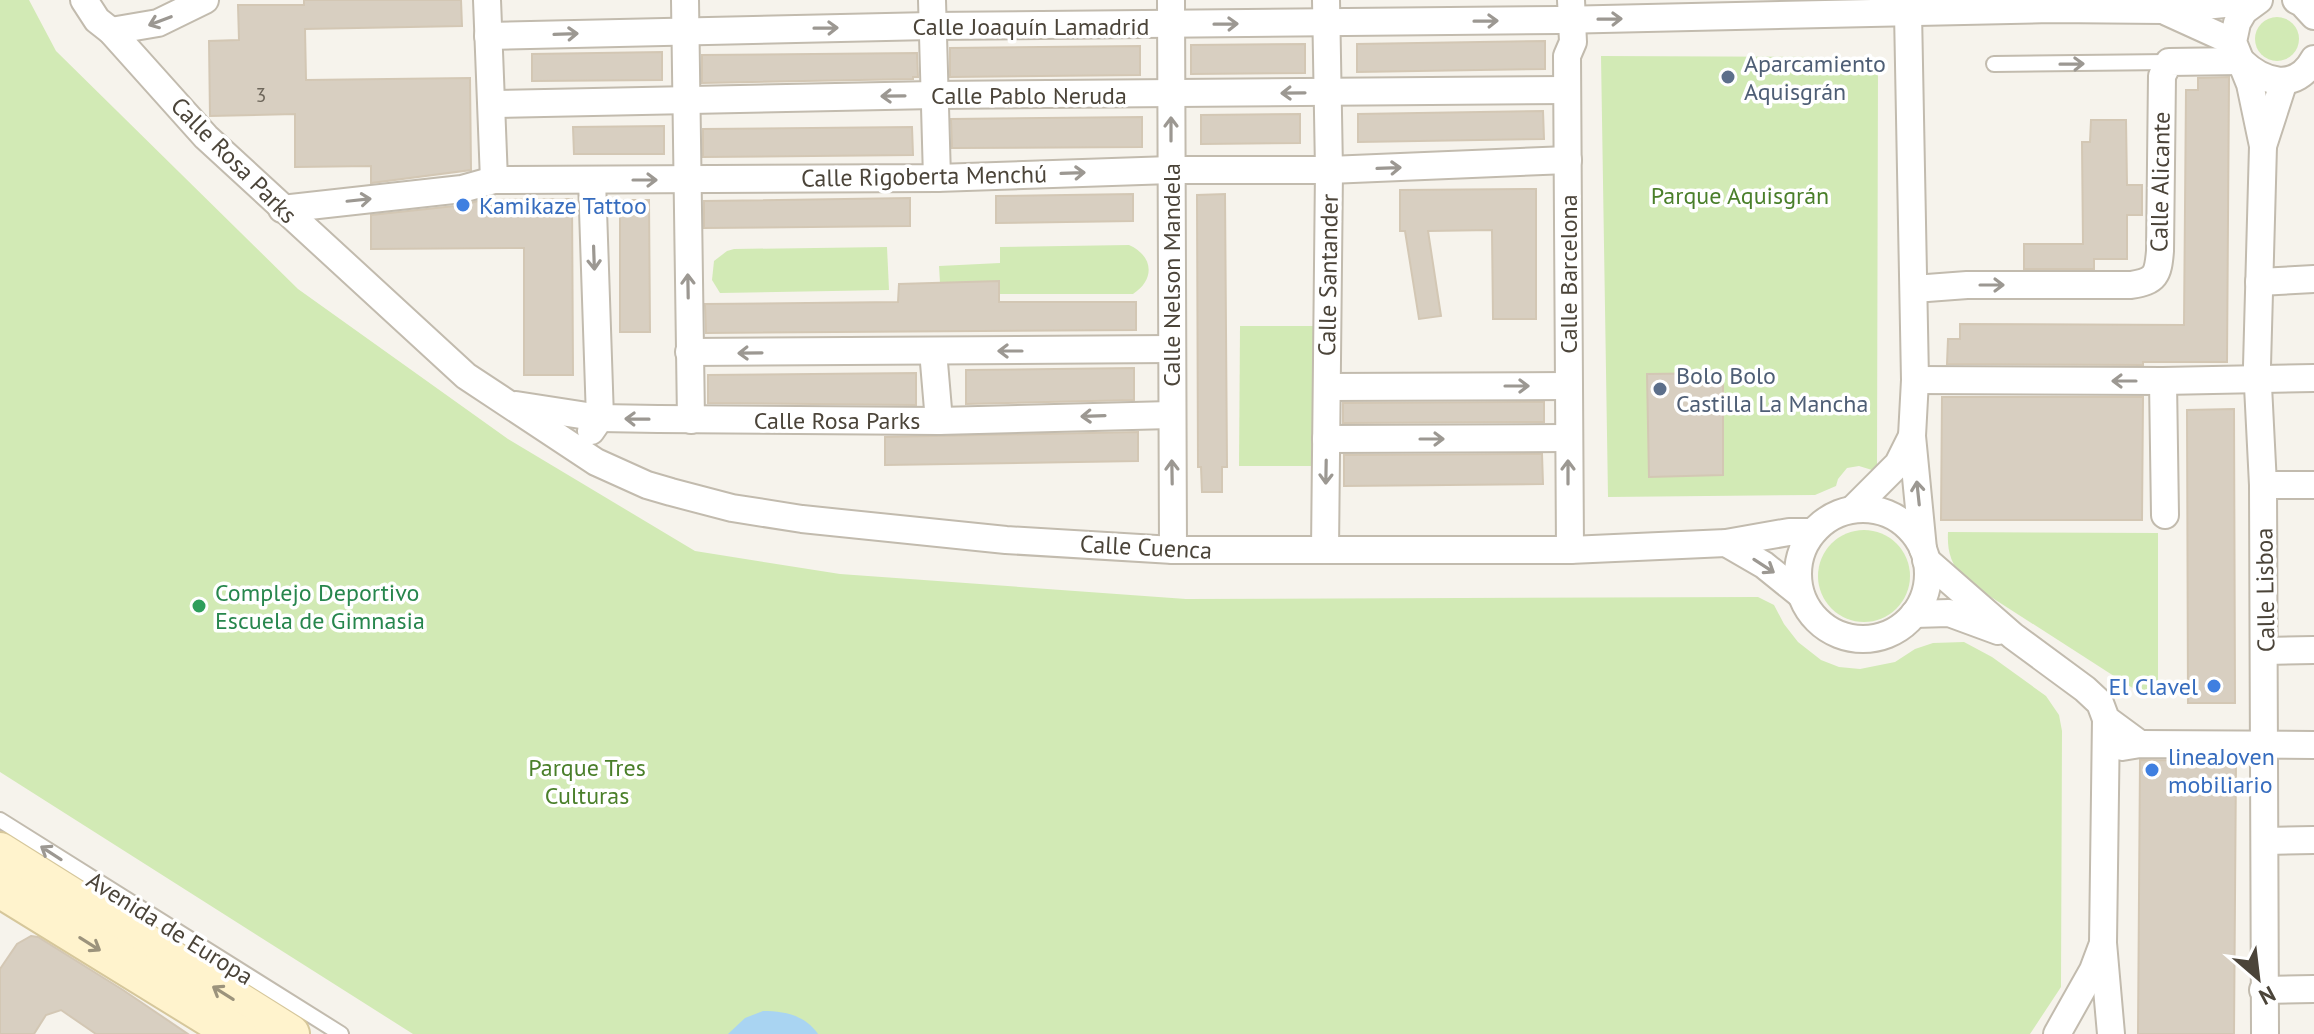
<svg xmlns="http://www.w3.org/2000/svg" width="2314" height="1034" viewBox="0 0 2314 1034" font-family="'PT Sans',sans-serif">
  <rect width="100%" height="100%" fill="#f6f3ec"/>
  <g fill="#d2eab5">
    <path d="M 0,0 L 29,0 L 56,51 L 298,289 L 508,439 L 695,551 L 840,574 L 1186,599 L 1758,597 L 1774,605 L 1784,624 L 1798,642 L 1821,660 L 1839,667 L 1860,669 L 1895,662 L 1915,649 L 1933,643 L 1964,642 L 1992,657 L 2046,696 L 2059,715 L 2062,731 L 2061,987 L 2030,1034 L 413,1034 L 0,772 Z"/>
    <circle cx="2277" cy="39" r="22"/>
    <path d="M 1601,56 L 1828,57 L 1878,67 L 1877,467 L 1872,470 L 1859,466 L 1847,468 L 1838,479 L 1836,486 L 1815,495 L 1608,497 Z"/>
    <path d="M 1129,245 C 1154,256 1155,280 1133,294 L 999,294 L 940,283 L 939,266 L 1000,263 L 1000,247 Z"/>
    <path d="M 887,247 L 889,290 L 720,293 L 712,280 L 714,261 L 727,251 L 734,249 Z"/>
    <path d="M 1240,326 L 1316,326 L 1315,466 L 1239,466 Z"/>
    <circle cx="1864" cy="576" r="46"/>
    <path d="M 1948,532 L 2158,533 L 2158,693 L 2141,693 L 2131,687 L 1963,579 C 1951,563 1947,552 1948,532 Z"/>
  </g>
  <path fill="#a9d4f2" d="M 763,1011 C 784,1011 805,1015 818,1034 L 728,1034 L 745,1018 Z"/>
  <g fill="#d8cfc1" stroke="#d3c7b4" stroke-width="2">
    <path d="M 304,0 L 461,0 L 462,26 L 305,29 L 306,80 L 470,78 L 471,170 L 371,183 L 371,166 L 295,167 L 295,114 L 210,116 L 209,41 L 239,40 L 238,5 L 304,5 Z"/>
    <path d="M 1545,41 L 1545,69 L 1357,72 L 1357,44 Z"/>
    <path d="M 1305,44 L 1305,73 L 1191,74 L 1191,45 Z"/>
    <path d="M 1140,46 L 1140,75 L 950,77 L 950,48 Z"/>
    <path d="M 662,52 L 662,80 L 532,81 L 532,54 Z"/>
    <path d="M 917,53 L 918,77 L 913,77 L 913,79 L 702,83 L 702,55 Z"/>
    <path d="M 2229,77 L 2227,362 L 2143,362 L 2143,365 L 1947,364 L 1948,339 L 1960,339 L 1960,324 L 2184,325 L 2186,90 L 2198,90 L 2198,78 Z"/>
    <path d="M 1543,111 L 1544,139 L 1358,142 L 1358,114 Z"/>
    <path d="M 1300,114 L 1300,143 L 1201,144 L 1201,115 Z"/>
    <path d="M 1142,117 L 1142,147 L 952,148 L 951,119 Z"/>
    <path d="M 2091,120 L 2126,120 L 2127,185 L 2142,185 L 2142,215 L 2127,215 L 2127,259 L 2094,259 L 2094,269 L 2024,269 L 2024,244 L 2083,244 L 2082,142 L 2090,142 Z"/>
    <path d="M 664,126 L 664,154 L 574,154 L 573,127 Z"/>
    <path d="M 912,127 L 913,155 L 703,157 L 703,129 Z"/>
    <path d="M 1536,189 L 1536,319 L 1493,319 L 1492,230 L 1428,231 L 1441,316 L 1419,319 L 1405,231 L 1400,231 L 1400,190 Z"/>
    <path d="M 1133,194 L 1133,221 L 996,223 L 996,196 Z"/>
    <path d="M 1225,194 L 1227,467 L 1222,467 L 1222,492 L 1202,492 L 1201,467 L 1198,467 L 1197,195 Z"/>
    <path d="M 910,198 L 910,226 L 704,228 L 704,201 Z"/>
    <path d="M 572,199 L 573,375 L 524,375 L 524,248 L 371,249 L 371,215 L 464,205 L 481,200 Z"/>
    <path d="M 620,200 L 649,200 L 650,332 L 620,332 Z"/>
    <path d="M 999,281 L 999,302 L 1136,302 L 1136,330 L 706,333 L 705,304 L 898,302 L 899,284 Z"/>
    <path d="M 1134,368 L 1134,400 L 966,404 L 966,370 Z"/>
    <path d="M 916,373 L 916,405 L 708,403 L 708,375 Z"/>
    <path d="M 1723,373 L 1723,475 L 1649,477 L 1647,374 Z"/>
    <path d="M 1942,397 L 2143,397 L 2142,520 L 1941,520 Z"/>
    <path d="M 1544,402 L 1544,422 L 1343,423 L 1343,403 Z"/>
    <path d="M 2234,409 L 2235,703 L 2188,703 L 2187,410 Z"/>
    <path d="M 1138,432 L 1138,461 L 885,465 L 885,437 Z"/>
    <path d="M 1542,454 L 1543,484 L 1344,486 L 1344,455 Z"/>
    <path d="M 2140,760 L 2236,761 L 2234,1034 L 2138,1034 Z"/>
    <path d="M 31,936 L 38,937 L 123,990 L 188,1034 L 96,1034 L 61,1010 L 46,1015 L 34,1034 L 0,1034 L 0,969 L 17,944 Z"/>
  </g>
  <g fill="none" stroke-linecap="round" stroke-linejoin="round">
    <g stroke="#c2bbae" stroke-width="18">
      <g id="lane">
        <path d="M 1994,64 L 2169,62"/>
        <path d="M 0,820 L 341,1034"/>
      </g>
    </g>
    <g stroke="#c2bbae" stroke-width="30">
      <g id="street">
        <path d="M 84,0 L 97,20 L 111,31 L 206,137 L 466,376 L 596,462 L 647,485 L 671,492 L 732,508 L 802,519 L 1006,540 L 1173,550 L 1570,550 L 1726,543 L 1789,532 L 1813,532"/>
        <path d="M 487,0 L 494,180"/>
        <path d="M 685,0 L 691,420"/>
        <path d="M 932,0 L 937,178"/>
        <path d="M 1171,0 L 1173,550"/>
        <path d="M 2259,0 L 2244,11 L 2237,23 L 2233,42 L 2250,84 L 2263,146 L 2257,366 L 2263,485 L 2265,1034"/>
        <path d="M 2296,0 L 2302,3 L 2314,16"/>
        <path d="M 1908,12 L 1915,380 L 1912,436 L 1923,549"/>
        <path d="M 2167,12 L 2233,42"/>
        <path d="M 111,31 L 158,23 L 205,0"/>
        <path d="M 488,36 L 931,26 L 1559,20 L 2051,9 L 2163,10 L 2255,1"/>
        <path d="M 2241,61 C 2264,83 2296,92 2314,59"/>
        <path d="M 492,104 L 934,95 L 1567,90"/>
        <path d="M 2263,146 L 2284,81"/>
        <path d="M 282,209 L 462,189 L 494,180 L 937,178 L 1171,170 L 1329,170 L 1568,160"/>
        <path d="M 2259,282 L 2314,279"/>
        <path d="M 1914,289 L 1967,285 L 2131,285 C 2156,281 2158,275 2160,251 L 2162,76 L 2169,62 L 2241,61"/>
        <path d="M 933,351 L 939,421"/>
        <path d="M 689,352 L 1172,349"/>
        <path d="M 1915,380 L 2163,381 L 2314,378"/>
        <path d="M 2163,381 L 2165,515"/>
        <path d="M 1327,387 L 1568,386"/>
        <path d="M 516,405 L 600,418 L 658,419 L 939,421 L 1171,415"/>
        <path d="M 591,431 L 600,418 L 592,180"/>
        <path d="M 1326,439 L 1567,438"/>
        <path d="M 2263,485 L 2314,485"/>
        <path d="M 1854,508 L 1898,464 L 1912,436"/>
        <circle cx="1863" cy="574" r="65"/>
        <path d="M 1726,543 L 1764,565 L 1800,594"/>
        <path d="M 1325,550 L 1329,170 L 1326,0"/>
        <path d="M 1570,550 L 1567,56 L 1573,42 L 1571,0"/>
        <path d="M 1926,560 L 2013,636 L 2085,689 L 2100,703 L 2106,719 L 2140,744"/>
        <path d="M 1914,614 L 1949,613 L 1998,631"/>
        <path d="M 2265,651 L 2314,650"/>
        <path d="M 2106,719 L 2103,943 L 2111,1034"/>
        <path d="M 2122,747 L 2140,744 L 2314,745"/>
        <path d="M 2265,841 L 2314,840"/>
        <path d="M 2263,990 L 2314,989"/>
        <path d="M 2057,1034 L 2093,970 L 2102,946"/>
      </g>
    </g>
    <g stroke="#d6c79b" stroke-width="42">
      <g id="secondary">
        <path d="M 0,852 L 290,1034"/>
        <path d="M 0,888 L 237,1034"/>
      </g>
    </g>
    <use href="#lane" stroke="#fff" stroke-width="14"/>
    <use href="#street" stroke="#fff" stroke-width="26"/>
    <use href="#secondary" stroke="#fff3cd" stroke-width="38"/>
  </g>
  <defs><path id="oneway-shaft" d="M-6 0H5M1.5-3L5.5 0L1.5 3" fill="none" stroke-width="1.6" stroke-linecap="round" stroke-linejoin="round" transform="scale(2)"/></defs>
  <g stroke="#9c9892">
    <use href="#oneway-shaft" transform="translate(1610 19) rotate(-1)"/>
    <use href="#oneway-shaft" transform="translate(160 21) rotate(159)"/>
    <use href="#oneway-shaft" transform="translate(1486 21) rotate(-1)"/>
    <use href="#oneway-shaft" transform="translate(1226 24) rotate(-1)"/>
    <use href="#oneway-shaft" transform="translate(826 28) rotate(-1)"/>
    <use href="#oneway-shaft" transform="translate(566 34) rotate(-2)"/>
    <use href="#oneway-shaft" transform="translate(2072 64) rotate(-1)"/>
    <use href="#oneway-shaft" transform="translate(1293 93) rotate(179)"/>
    <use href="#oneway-shaft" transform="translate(893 96) rotate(179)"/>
    <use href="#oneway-shaft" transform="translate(1171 129) rotate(-90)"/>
    <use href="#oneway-shaft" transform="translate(1389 168) rotate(-2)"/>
    <use href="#oneway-shaft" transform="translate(1073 173) rotate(-2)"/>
    <use href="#oneway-shaft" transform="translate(645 180)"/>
    <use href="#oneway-shaft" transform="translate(359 200) rotate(-6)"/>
    <use href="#oneway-shaft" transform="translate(594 258) rotate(88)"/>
    <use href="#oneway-shaft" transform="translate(1992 285)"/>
    <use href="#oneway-shaft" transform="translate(688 286) rotate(-91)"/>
    <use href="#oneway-shaft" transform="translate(1010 351) rotate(180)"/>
    <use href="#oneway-shaft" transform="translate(750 353) rotate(179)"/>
    <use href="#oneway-shaft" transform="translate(2124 381) rotate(-180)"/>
    <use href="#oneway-shaft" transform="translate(1517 386)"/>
    <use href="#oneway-shaft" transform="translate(1093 416) rotate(178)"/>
    <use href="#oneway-shaft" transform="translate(637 419) rotate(-179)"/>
    <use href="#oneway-shaft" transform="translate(1432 439)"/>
    <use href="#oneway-shaft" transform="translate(1172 472) rotate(-91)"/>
    <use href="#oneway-shaft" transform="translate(1326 472) rotate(91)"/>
    <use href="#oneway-shaft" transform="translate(1568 472) rotate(-90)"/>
    <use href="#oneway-shaft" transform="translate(1918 493) rotate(-96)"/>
    <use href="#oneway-shaft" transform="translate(1764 566) rotate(33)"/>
    <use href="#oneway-shaft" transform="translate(51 853) rotate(-147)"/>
  </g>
  <g stroke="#9c937c">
    <use href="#oneway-shaft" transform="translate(90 944) rotate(32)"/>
    <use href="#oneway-shaft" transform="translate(223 993) rotate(-148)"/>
  </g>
  <g fill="#5c6f8a" stroke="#fff" stroke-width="3">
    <circle cx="1728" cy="77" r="8"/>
    <circle cx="1660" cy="389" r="8"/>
  </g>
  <g fill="#3f7fe0" stroke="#fff" stroke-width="3">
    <circle cx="463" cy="205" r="8"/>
    <circle cx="2214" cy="686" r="8"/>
    <circle cx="2152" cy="770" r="8"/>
  </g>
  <circle fill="#2e9e5b" stroke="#fff" stroke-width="3" cx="199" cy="606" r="8"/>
  <g text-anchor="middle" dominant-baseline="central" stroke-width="7" stroke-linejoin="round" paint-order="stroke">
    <g font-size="20" fill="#6e675b">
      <text x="261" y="95">3</text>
    </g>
    <g font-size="24" fill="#4b4439" stroke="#fff">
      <text x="1031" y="26">Calle Joaquín Lamadrid</text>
      <text x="1029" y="95">Calle Pablo Neruda</text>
      <text transform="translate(234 160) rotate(45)">Calle Rosa Parks</text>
      <text transform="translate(924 176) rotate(-1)">Calle Rigoberta Menchú</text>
      <text transform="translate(2160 182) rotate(-89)">Calle Alicante</text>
      <text transform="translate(1568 274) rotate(-90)">Calle Barcelona</text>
      <text transform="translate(1171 275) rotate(-90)">Calle Nelson Mandela</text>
      <text transform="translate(1328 275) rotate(-89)">Calle Santander</text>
      <text x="837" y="420">Calle Rosa Parks</text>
      <text transform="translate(1146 547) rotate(3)">Calle Cuenca</text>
      <text transform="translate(2265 590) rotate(-91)">Calle Lisboa</text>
      <text transform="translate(170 928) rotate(32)">Avenida de Europa</text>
    </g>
    <g font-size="24" fill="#4e5e75" stroke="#fff" text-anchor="start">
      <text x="1744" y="63">Aparcamiento<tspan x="1744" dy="28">Aquisgrán</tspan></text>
      <text x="1676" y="375">Bolo Bolo<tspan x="1676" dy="28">Castilla La Mancha</tspan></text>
    </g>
    <g font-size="24" fill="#4a7f2a" stroke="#fff">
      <text x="1740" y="195">Parque Aquisgrán</text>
      <text x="587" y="767">Parque Tres<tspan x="587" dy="28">Culturas</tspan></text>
    </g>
    <g font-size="24" fill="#366cbe" stroke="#fff" text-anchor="start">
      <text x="479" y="205">Kamikaze Tattoo</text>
      <text x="2198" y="686" text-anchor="end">El Clavel</text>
      <text x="2168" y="756">lineaJoven<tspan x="2168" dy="28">mobiliario</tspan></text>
    </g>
    <g font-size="24" fill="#27864d" stroke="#fff" text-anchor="start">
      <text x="215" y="592">Complejo Deportivo<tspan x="215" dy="28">Escuela de Gimnasia</tspan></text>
    </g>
  </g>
  <g transform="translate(2258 978) rotate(152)" stroke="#ffffff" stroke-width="6" paint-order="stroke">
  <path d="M0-6L14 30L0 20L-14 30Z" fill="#4b4439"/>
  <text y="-12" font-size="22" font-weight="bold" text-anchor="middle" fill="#4b4439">N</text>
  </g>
</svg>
